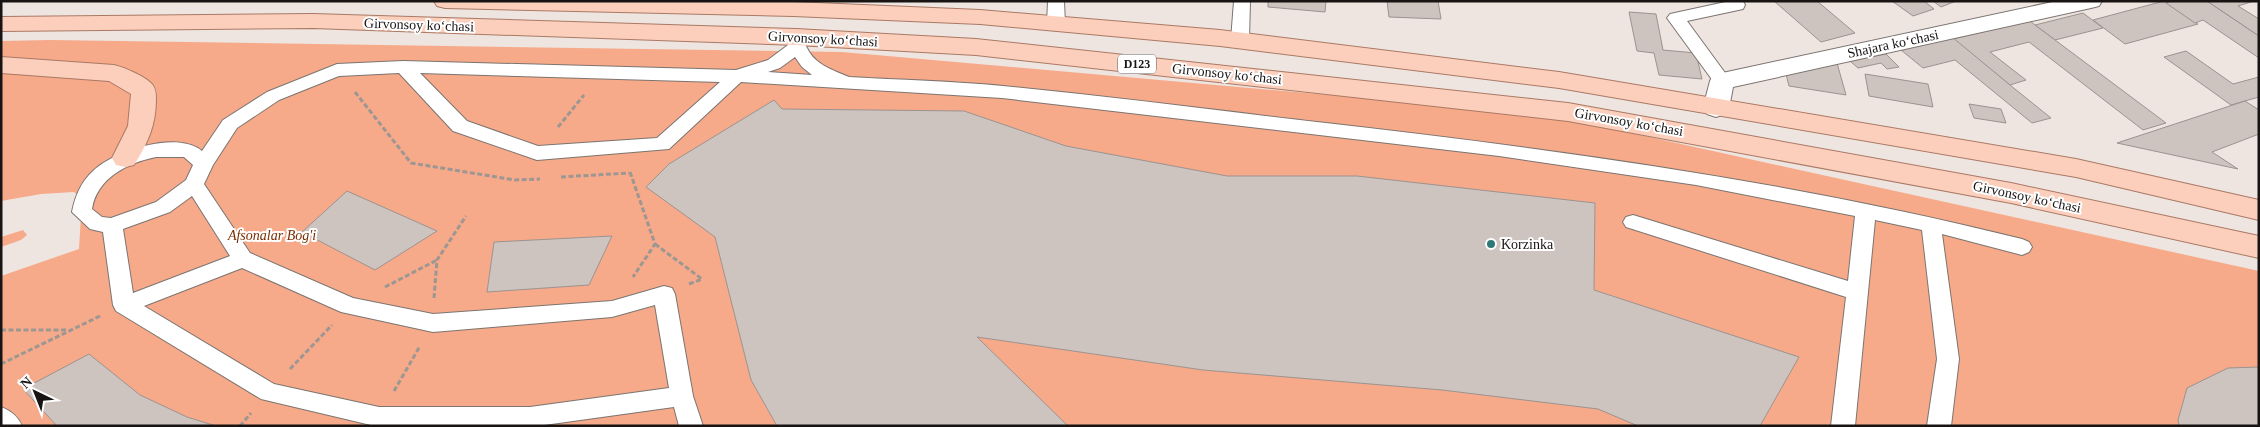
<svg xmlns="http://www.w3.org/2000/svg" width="2260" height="427" viewBox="0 0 2260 427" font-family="Georgia,serif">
  <rect width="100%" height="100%" fill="#eee5e1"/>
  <g fill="#f6aa89">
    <path d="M 50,40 L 842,52 L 1545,114 L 2259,271 L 2259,426 L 1,426 L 1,276 L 79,249 L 82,199 L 74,192 L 41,194 L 1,201 L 1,41 Z"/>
    <path d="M 23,230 L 27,235 L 21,240 L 1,247 L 1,237 Z"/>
  </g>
  <g fill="#cdc3bf" stroke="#9c9390">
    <path d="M 1268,1 L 1326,1 L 1325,12 L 1268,7 Z"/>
    <path d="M 1387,1 L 1438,1 L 1441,19 L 1389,17 Z"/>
    <path d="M 1774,1 L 1817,1 L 1855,33 L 1821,42 Z"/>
    <path d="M 1892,1 L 1924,1 L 1934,9 L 1913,16 Z"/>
    <path d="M 1933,1 L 1956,1 L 1941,7 Z"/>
    <path d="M 2164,1 L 2198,24 L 2125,44 L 2093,20 Z"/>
    <path d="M 2172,1 L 2207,1 L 2259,36 L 2259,58 L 2203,20 L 2195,23 L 2166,3 Z"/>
    <path d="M 2207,1 L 2254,1 L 2238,6 L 2259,19 L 2259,36 Z"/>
    <path d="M 1629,12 L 1656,14 L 1663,50 L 1696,53 L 1702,79 L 1659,75 L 1654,53 L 1637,51 Z"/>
    <path d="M 2083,13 L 2103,28 L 2055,40 L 2035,25 Z"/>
    <path d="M 2029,20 L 2035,25 L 2166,123 L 2143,130 L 2029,42 L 1990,52 L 2026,80 L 2010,85 L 1953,39 Z"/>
    <path d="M 1952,37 L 2010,85 L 2051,118 L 2032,123 L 1955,60 L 1923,68 L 1901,50 Z"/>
    <path d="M 2186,51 L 2233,84 L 2259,77 L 2259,97 L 2231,105 L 2164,57 Z"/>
    <path d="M 1886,54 L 1899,67 L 1887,69 L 1881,63 L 1858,68 L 1850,61 Z"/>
    <path d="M 1837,63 L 1846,95 L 1789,86 L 1786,74 Z"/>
    <path d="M 1865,74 L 1928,84 L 1933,107 L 1869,96 Z"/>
    <path d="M 774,100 L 782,109 L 964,111 L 1066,146 L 1227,176 L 1357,176 L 1595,203 L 1594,290 L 1799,357 L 1760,426 L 1638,426 L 1598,409 L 1442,390 L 1203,370 L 977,337 L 1068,426 L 777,426 L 751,380 L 715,237 L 646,187 L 669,164 Z"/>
    <path d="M 2245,101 L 2259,110 L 2259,134 L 2212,152 L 2238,169 L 2117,143 Z"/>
    <path d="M 1969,104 L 2001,109 L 2006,123 L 1974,118 Z"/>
    <path d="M 347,191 L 437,231 L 375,270 L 302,232 Z"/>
    <path d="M 612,236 L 589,285 L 487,292 L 494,242 Z"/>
    <path d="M 89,354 L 140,395 L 187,417 L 216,426 L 57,426 L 23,389 Z"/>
    <path d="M 2259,367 L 2259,426 L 2179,426 L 2178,420 L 2187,388 L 2228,368 Z"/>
  </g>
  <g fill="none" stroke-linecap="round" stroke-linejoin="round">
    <g stroke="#7c7470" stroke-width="2">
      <g id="lane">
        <path d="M 1048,1 L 1064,1 L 1065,24 L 1062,28 L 1050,28 L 1047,24 Z"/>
        <path d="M 1234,1 L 1250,1 L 1249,40 L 1246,44 L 1234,44 L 1231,40 Z"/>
        <path d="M 1730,1 L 1743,1 L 1745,5 L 1743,9 L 1687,21 L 1731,81 L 1728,85 L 1716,85 L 1667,18 L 1670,14 Z"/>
        <path d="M 796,32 L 802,33 C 805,38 804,43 807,48 C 815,65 833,70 849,77 C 900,80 952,81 1003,86 C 1108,96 1213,110 1317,122 C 1554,149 1790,181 2022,239 L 2029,242 L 2032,247 L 2029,252 L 2022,255 L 1942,234 L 1959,359 L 1951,426 L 1927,426 L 1937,359 L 1922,230 L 1875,220 L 1855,426 L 1831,426 L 1846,297 L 1626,227 L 1623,222 L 1626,217 L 1633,215 L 1848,281 L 1855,216 L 1696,185 L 1499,156 L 1002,98 L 741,82 L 669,149 L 537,160 L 453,131 L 399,73 L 339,76 L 279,100 L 237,128 L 213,165 L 204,184 L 250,253 L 353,298 L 433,314 L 612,301 L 664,286 L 672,288 L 675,294 L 693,396 L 703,426 L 679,426 L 674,407 L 537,426 L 375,426 L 261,399 L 116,311 L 113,305 L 103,232 L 90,229 L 72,212 C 75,196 81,182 93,171 C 114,151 177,130 202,151 L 223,120 L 267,92 L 337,64 L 403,61 L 736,70 L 768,60 L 788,45 L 787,37 L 790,33 ZM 795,57 L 802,67 L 812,75 L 768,72 L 780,68 ZM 420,73 L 720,82 L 657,138 L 538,146 L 467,121 ZM 156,157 L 184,157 L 193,165 L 186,180 L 156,202 L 111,218 L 102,217 L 92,209 C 97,178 127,163 156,157 ZM 192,196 L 230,256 L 133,293 L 123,229 L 170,212 ZM 242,268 L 341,312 L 433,332 L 612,317 L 655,305 L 669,388 L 530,407 L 379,407 L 274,384 L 144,306 Z"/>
        <path d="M 1,407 C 11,411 18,416 22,426 L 1,426 Z"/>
      </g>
    </g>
    <g stroke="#7c7470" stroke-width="2">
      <path id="street" d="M 2057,1 L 2102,1 L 2099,6 L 2091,8 L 1733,87 L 1729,108 L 1725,114 L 1716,117 L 1707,114 L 1703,108 L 1710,81 L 1713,75 Z"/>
    </g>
    <g stroke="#aa7964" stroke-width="2">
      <g id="primary">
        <path d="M 434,1 L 793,2 L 980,10 L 1220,30 L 1559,72 L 2076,159 L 2259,200 L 2259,220 L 2076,177 L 1559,88 L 1220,46 L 980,24 L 793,16 L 445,8 L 437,6 Z"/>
        <path d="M 313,14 L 796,29 L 976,39 L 1568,103 L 2011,183 L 2259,236 L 2259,258 L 2011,203 L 1568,121 L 976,55 L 796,45 L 313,28 L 1,31 L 1,17 Z"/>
        <path d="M 1,57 L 114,65 C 126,68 144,76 152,84 C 156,89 156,94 156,99 C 156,125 148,143 134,165 L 125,167 L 116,165 L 112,158 L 128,126 L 131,94 L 109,81 L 1,73 Z"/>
      </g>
    </g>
    <g stroke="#9d9693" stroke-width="3" stroke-dasharray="5 2.5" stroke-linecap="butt">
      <path d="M 355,92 L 411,163 L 515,180 L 540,179"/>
      <path d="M 558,127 L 584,95"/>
      <path d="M 630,172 L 655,244 L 633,277"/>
      <path d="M 561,177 L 629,173"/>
      <path d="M 655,244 L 702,279 L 689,284"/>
      <path d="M 385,287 L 437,260"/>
      <path d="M 434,298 L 437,260 L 466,216"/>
      <path d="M 1,330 L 68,330"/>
      <path d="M 1,364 L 100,316"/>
      <path d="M 290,369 L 332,325"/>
      <path d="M 394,391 L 420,346"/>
      <path d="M 240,426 L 251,413"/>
    </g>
    <use href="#lane" fill="#fff" fill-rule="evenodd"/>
    <use href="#street" fill="#fff" fill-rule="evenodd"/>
    <use href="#primary" fill="#fbcfbc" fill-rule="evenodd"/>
  </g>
  <circle fill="#2f7878" stroke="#fff" stroke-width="2" cx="1491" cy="244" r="5"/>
  <g text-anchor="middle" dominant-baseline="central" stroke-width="4" stroke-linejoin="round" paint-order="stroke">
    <rect fill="#fff" stroke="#5d5a5a" stroke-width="1" x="1118" y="54.5" width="38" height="19" rx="4"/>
    <g font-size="12" font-weight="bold" fill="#171413">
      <text x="1137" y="64">D123</text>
    </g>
    <g font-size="14" fill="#171413" stroke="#fff">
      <text transform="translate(419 25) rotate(2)">Girvonsoy koʻchasi</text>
      <text transform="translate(823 39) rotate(3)">Girvonsoy koʻchasi</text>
      <text transform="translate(1893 44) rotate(-12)">Shajara koʻchasi</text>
      <text transform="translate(1227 74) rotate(6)">Girvonsoy koʻchasi</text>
      <text transform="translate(1629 122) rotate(10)">Girvonsoy koʻchasi</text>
      <text transform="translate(2027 197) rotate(12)">Girvonsoy koʻchasi</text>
    </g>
    <g font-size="14" font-style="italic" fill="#792c00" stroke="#fff">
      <text x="272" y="235">Afsonalar Bog'i</text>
    </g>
    <g font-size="14" fill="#171413" stroke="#fff" text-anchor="start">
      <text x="1501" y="244">Korzinka</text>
    </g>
  </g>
  <rect width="2260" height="427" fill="none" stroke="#171413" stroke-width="5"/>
  <g transform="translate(35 392) rotate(317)" stroke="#ffffff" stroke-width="4" paint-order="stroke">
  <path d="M0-4L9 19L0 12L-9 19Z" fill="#171413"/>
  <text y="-8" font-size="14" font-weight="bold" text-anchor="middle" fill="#171413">N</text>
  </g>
</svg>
